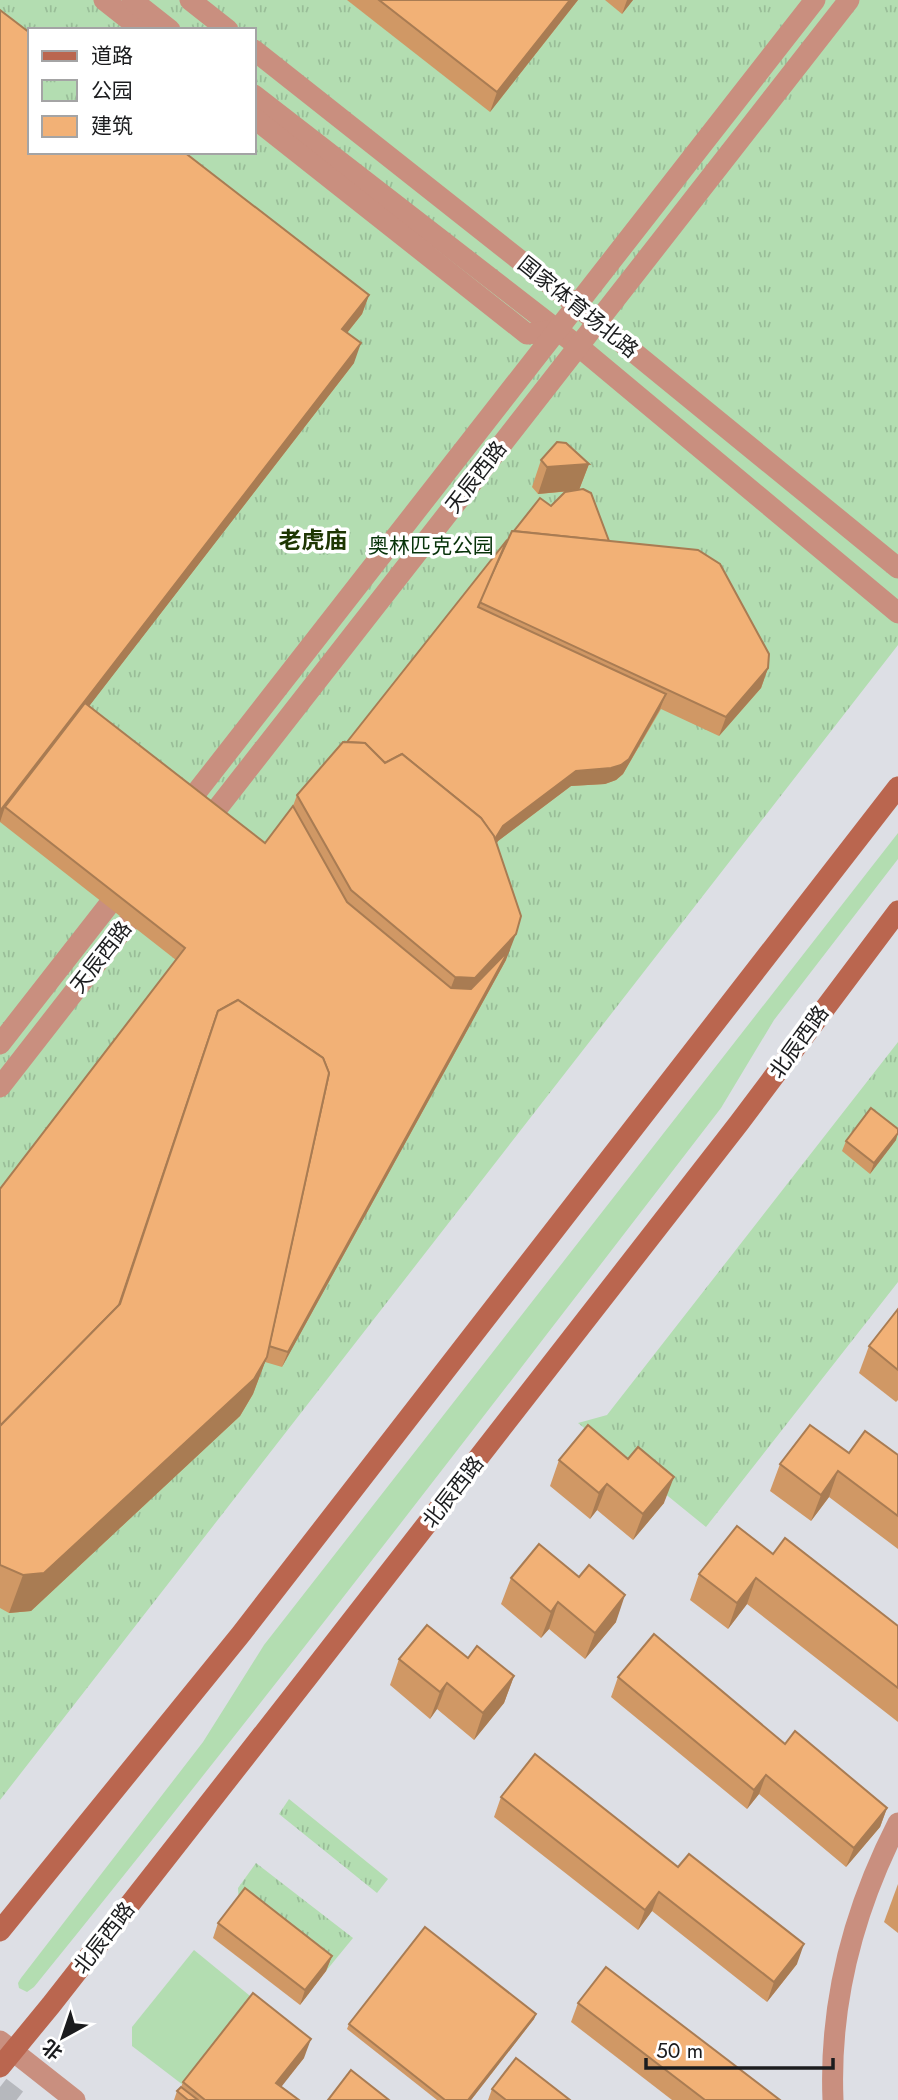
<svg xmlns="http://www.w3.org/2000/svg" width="898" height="2100" viewBox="0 0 898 2100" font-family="Jost,'Noto Sans SC',sans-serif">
  <defs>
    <pattern id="park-tufts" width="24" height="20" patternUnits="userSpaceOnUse" patternTransform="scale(1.75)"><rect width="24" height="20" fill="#b3ddb1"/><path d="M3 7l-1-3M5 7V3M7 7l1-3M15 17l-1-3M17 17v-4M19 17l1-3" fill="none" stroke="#99bd98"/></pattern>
  </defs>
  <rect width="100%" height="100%" fill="#dddfe5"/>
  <g fill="#b3ddb1">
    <path d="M 898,833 L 898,859 L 774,1020 L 721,1108 C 494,1403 268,1698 34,1987 L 27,1992 L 19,1988 L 18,1983 L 21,1978 L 203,1742 L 264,1645 Z"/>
    <path d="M 194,1950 L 255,2000 L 187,2088 L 132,2046 L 132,2027 Z"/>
  </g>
  <g fill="url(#park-tufts)" fill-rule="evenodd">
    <path d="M 0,0 L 898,0 L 898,645 L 0,1800 ZM 30,30 L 254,30 L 254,152 L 30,152 Z"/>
    <path d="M 898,1042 L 898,1282 L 706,1527 L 578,1423 L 607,1415 Z"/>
    <path d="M 289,1799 L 388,1879 L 377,1893 L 279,1814 Z"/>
    <path d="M 256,1863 L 353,1938 L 326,1971 L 239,1903 L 238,1888 Z"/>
  </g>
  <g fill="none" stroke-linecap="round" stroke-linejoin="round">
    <path stroke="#b6b8bd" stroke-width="21" stroke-dasharray="21 10" stroke-linecap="butt" d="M 0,2087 L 17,2100"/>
    <path stroke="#c98f7f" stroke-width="21" d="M 833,2100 C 829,2003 854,1909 898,1823"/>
    <g stroke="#c98f7f" stroke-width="21">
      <path d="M 104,0 L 142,30"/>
      <path d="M 132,0 L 170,30"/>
      <path d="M 190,0 L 228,30"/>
      <path d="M 254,50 L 560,292 L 898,568"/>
      <path d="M 254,95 L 578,346 L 898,613"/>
      <path d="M 254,118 L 527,334 L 557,330"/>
      <path d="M 181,812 L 815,0"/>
      <path d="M 202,828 L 849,0"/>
      <path d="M 0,1044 L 125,884"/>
      <path d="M 0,1087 L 145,901"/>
      <path d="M 0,2041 L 75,2100"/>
    </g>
    <g stroke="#ba664f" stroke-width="21">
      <path d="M 0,1931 L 241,1634 L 898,787"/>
      <path d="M 0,2067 L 51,2005 L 307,1678 L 739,1123 L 898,911"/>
    </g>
  </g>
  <g fill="#d09865">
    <path d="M 347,0 L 578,0 L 490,112 Z"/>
    <path d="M 605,0 L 633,0 L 622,14 Z"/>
    <path d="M 0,10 L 369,295 L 362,314 L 347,333 L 354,363 L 89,706 L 265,843 L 293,806 L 297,795 L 347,742 L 502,553 L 514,531 L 572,491 L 538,494 L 532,487 L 541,460 L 589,464 L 579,490 L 609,541 L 768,668 L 761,688 L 719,736 L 661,709 L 623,774 L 616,780 L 605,784 L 571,786 L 498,841 L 497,843 L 506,960 L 282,1367 L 265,1362 L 253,1394 L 240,1416 L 31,1611 L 9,1613 L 0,1608 L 0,1189 L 176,960 L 0,822 Z"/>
    <path d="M 896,1140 L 870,1174 L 842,1151 L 846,1141 Z"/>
    <path d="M 898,1309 L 898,1400 L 896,1402 L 859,1373 L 869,1346 Z"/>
    <path d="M 849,1453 L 898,1455 L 898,1549 L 829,1497 L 811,1521 L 770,1491 L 780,1464 Z"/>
    <path d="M 628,1459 L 664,1503 L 633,1540 L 597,1510 L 590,1519 L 550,1486 L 559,1460 Z"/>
    <path d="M 773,1554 L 898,1626 L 898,1722 L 747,1604 L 728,1629 L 690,1600 L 699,1574 Z"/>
    <path d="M 511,1578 L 616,1622 L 585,1659 L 549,1629 L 541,1638 L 501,1604 Z"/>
    <path d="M 468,1658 L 514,1676 L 504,1703 L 474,1740 L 437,1709 L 430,1719 L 390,1685 L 399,1659 Z"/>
    <path d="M 618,1677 L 785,1744 L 887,1808 L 880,1827 L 846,1867 L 759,1794 L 747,1809 L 611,1697 Z"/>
    <path d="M 501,1797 L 797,1964 L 767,2002 L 652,1911 L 638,1930 L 494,1817 Z"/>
    <path d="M 898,1884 L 898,1933 L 884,1922 Z"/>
    <path d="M 218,1923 L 332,1956 L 326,1971 L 300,2005 L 213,1938 Z"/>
    <path d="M 578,2003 L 780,2100 L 672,2100 L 571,2022 Z"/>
    <path d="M 536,2014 L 534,2019 L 471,2100 L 437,2100 L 347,2029 L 349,2024 Z"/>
    <path d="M 304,2058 L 281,2086 L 299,2100 L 174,2100 L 177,2091 L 181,2087 L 183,2082 Z"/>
    <path d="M 492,2089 L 570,2100 L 488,2100 Z"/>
  </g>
  <g fill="#a97c53">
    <path d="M 570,0 L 578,0 L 490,112 L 497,92 Z"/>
    <path d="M 627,0 L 633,0 L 622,14 Z"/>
    <path d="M 369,295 L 362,314 L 335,348 L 342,329 Z"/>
    <path d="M 361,343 L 354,363 L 9,810 L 5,807 L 0,822 L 0,811 Z"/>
    <path d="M 589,464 L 579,490 L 538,494 L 547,467 Z"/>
    <path d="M 768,668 L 761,688 L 719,736 L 726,717 Z"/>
    <path d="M 666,694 L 660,709 L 623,774 L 616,780 L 605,784 L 571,786 L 498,841 L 484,862 L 490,847 L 503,826 L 576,771 Z"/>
    <path d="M 516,934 L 506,960 L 282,1367 L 288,1352 L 465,1004 L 445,1003 L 455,977 Z"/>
    <path d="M 898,1133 L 896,1140 L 870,1174 L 874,1163 Z"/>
    <path d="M 267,1357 L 253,1394 L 240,1416 L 31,1611 L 9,1613 L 23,1575 Z"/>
    <path d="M 838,1471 L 829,1497 L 811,1521 L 821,1495 Z"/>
    <path d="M 674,1477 L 664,1503 L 633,1540 L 643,1514 Z"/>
    <path d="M 607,1484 L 597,1510 L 590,1519 L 599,1493 Z"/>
    <path d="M 756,1578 L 747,1604 L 728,1629 L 737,1603 Z"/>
    <path d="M 625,1595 L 616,1622 L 585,1659 L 595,1633 Z"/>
    <path d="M 558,1602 L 549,1629 L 541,1638 L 551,1612 Z"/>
    <path d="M 514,1676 L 504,1703 L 474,1740 L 483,1713 Z"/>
    <path d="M 447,1683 L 437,1709 L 430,1719 L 440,1692 Z"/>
    <path d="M 766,1775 L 759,1794 L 747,1809 L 754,1790 Z"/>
    <path d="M 887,1808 L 880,1827 L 846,1867 L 854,1848 Z"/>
    <path d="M 659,1892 L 652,1911 L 638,1930 L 645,1910 Z"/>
    <path d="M 804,1944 L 797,1964 L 767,2002 L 774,1982 Z"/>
    <path d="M 332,1956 L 326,1971 L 300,2005 L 305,1990 Z"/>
    <path d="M 536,2014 L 534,2019 L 471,2100 L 468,2100 Z"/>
    <path d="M 311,2039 L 304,2058 L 271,2100 L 276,2083 Z"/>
  </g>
  <g fill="#f2b176" stroke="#a97c53" stroke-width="2">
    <path d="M 379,0 L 570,0 L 497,92 Z"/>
    <path d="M 0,10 L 30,33 L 30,152 L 184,152 L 369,295 L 342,329 L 361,343 L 0,811 Z"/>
    <path d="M 557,442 L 566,443 L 589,464 L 547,467 L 541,460 Z"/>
    <path d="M 583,489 L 591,493 L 609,541 L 514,531 L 540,498 L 551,506 L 565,492 Z"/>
    <path d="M 512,531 L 698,550 L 720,564 L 769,654 L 768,668 L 726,717 L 479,602 Z"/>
    <path d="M 507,540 L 478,607 L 666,694 L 629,759 L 621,765 L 611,768 L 576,771 L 503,826 L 495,839 L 481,818 L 402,754 L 385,763 L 365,743 L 347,742 Z"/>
    <path d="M 85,703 L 265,843 L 293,806 L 347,902 L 451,988 L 471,989 L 509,950 L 288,1352 L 269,1346 L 329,1073 L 323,1058 L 238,1000 L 218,1011 L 119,1305 L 0,1426 L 0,1189 L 185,948 L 5,807 Z"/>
    <path d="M 343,742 L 365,743 L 385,763 L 402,754 L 481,818 L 494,836 L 521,916 L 516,934 L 475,978 L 455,977 L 351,890 L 297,795 Z"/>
    <path d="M 238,1000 L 323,1058 L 329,1073 L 267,1357 L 254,1379 L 44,1573 L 23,1575 L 0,1565 L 0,1426 L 120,1304 L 218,1011 Z"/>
    <path d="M 871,1108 L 898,1129 L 898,1133 L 874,1163 L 846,1141 Z"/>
    <path d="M 898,1309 L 898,1370 L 869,1346 Z"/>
    <path d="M 588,1425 L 628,1459 L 638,1447 L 674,1477 L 643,1514 L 607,1484 L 599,1493 L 559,1460 Z"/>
    <path d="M 810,1425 L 849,1453 L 865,1431 L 898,1455 L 898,1516 L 838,1471 L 821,1495 L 780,1464 Z"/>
    <path d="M 737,1526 L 773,1554 L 785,1538 L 898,1626 L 898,1688 L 756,1578 L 737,1603 L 699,1574 Z"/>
    <path d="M 539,1544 L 579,1577 L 589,1565 L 625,1595 L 595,1633 L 558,1602 L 551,1612 L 511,1578 Z"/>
    <path d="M 427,1625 L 468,1658 L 477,1646 L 514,1676 L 483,1713 L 447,1683 L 440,1692 L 399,1659 Z"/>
    <path d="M 654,1634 L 785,1744 L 795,1731 L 887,1808 L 854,1848 L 766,1775 L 754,1790 L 618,1677 Z"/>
    <path d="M 535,1754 L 678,1867 L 689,1854 L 804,1944 L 774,1982 L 659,1892 L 645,1910 L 501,1797 Z"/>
    <path d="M 245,1888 L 332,1956 L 305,1990 L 218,1923 Z"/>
    <path d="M 425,1927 L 536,2014 L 468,2100 L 445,2100 L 349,2024 Z"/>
    <path d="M 606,1967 L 780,2100 L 705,2100 L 578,2003 Z"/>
    <path d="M 253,1993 L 311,2039 L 276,2083 L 299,2100 L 205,2100 L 183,2082 Z"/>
    <path d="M 516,2058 L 570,2100 L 506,2100 L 492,2089 Z"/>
    <path d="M 351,2070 L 389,2100 L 328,2100 Z"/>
    <path d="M 181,2087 L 198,2100 L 188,2100 L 177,2091 Z"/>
  </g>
  <g text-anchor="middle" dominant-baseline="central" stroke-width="7" stroke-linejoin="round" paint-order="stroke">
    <g font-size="21" fill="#1b1c1e" stroke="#fff">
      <text transform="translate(578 307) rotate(39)">国家体育场北路</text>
      <text transform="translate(476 477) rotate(-52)">天辰西路</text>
      <text transform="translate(101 957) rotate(-52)">天辰西路</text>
      <text transform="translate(799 1042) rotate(-54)">北辰西路</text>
      <text transform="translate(453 1492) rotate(-52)">北辰西路</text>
      <text transform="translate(104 1938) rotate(-52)">北辰西路</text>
    </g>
    <g font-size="21" fill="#08330a" stroke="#fff">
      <text x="431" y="546">奥林匹克公园</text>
    </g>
    <g font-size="23" font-weight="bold" fill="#1e3603" stroke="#fff">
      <text x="313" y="540">老虎庙</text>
    </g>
  </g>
  <rect x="28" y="28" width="228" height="126" fill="#ffffff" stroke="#a4a4a5" stroke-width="2"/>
  <rect x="42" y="51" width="35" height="10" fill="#ba664f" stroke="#a4a4a5" stroke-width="2"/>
  <text x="91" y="63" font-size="21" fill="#1b1c1e">道路</text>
  <rect x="42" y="80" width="35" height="21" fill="url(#park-tufts)" stroke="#a4a4a5" stroke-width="2"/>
  <text x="91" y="98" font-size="21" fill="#1b1c1e">公园</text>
  <rect x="42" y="116" width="35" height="21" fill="#f2b176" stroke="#a4a4a5" stroke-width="2"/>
  <text x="91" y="133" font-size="21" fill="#1b1c1e">建筑</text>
  <g transform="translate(63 2037) rotate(220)" stroke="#ffffff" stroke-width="5" paint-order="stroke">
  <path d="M0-5L12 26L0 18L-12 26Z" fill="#1b1c1e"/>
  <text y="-10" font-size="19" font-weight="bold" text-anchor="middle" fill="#1b1c1e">北</text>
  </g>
  <path d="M646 2058v10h187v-10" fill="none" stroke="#1b1c1e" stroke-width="3.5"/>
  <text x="656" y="2058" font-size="21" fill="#1b1c1e" stroke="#ffffff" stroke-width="5" paint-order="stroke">50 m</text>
</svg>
